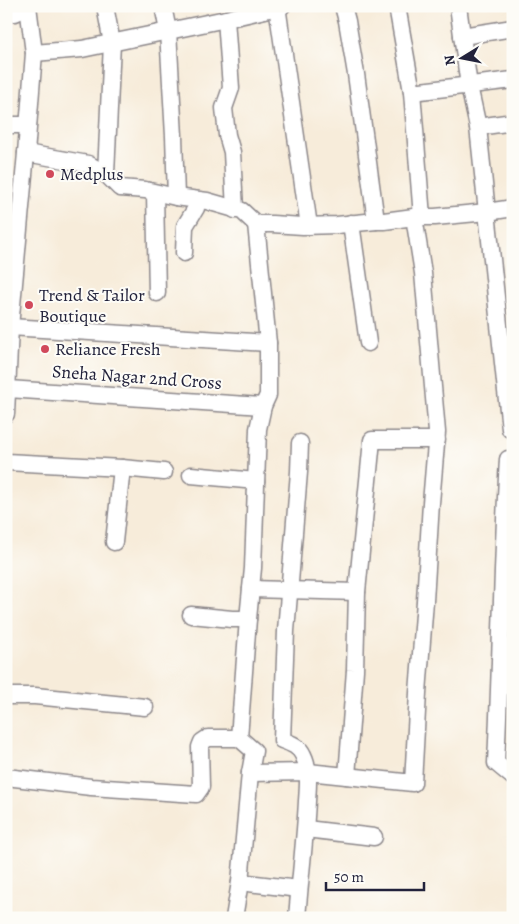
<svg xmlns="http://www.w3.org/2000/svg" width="519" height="924" viewBox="0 0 519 924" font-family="Alegreya,serif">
  <rect width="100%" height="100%" fill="#fdfcf7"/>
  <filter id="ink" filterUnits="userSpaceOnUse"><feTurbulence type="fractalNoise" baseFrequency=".02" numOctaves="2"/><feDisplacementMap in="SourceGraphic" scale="10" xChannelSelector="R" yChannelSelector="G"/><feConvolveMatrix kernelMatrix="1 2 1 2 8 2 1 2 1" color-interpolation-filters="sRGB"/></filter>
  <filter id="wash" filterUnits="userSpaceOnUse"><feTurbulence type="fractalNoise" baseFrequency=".0096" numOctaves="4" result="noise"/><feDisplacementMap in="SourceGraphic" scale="20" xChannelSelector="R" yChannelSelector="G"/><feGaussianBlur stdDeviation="1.12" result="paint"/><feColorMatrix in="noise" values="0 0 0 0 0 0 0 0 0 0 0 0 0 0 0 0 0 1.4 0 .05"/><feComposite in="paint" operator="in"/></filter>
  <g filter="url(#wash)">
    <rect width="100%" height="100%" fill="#f7ecda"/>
    <path fill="#ecd7ba" d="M 512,542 L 513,542 L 513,747 L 506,747 Z"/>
  </g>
  <g filter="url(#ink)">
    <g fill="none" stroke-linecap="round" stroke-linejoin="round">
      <g stroke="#8c878a" stroke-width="19">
        <g id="minor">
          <path d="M 105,6 L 112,43 L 106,174"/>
          <path d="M 163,6 L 168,31 L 174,136 L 176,197"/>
          <path d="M 277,6 L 309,226"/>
          <path d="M 343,6 L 347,21 L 356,74 L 376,221"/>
          <path d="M 397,6 L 412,92 L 513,80"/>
          <path d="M 458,6 L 469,86 L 478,127 L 513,122"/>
          <path d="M 6,13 L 15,13 L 28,7"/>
          <path d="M 226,19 L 231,88 L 224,108 L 227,135 L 232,152 L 235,210"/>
          <path d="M 462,36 L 513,28"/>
          <path d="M 34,53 L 82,49 L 226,19 L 282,6"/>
          <path d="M 412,92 L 422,217"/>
          <path d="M 6,125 L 28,125"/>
          <path d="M 478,127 L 510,429"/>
          <path d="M 26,153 L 88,164 L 106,174 L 120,188 L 145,190 L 176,197 L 207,201 L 242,211 L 256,224 L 272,224 L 303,226 L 337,225 L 376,221 L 384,221 L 414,217 L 435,217 L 487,212 L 513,208"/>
          <path d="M 155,193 L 157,293"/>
          <path d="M 351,223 L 368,343"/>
          <path d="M 184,253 L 185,226 L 196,208 L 197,200"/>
          <path d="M 10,327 L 268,343"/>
          <path d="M 8,389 L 263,406"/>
          <path d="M 6,414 L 10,327 L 26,153 L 34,53 L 28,6"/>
          <path d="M 508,459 C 502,560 501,662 496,763 L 513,777"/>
          <path d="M 6,462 L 122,468 L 164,472"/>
          <path d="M 191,475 L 256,481"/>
          <path d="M 114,542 L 122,468"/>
          <path d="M 251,589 L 357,592"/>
          <path d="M 191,615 L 232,619 L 248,619 L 253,568 L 258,429 L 263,406 L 268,395 L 268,343 L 256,224"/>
          <path d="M 6,696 L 35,696 L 145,707"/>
          <path d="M 239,738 L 248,619"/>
          <path d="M 250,773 L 308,772 L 413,783 L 418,693 L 425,601 L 431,503 L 437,432 L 423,273 L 414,217"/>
          <path d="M 347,776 L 355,670 L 357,592 L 372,440 L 437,440"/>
          <path d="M 6,777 L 91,787 L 196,794 L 201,787 L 200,747 L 202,742 L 208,738 L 239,738 L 254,751 L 250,773 L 240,882 L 299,889"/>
          <path d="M 306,829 L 374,837"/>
          <path d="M 234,918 L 240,882"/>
          <path d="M 297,918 C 300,879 305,840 307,801 C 308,786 310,769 303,755 C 299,746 290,743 282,740 L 286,631 L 299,472 L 300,443"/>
        </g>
      </g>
      <use href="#minor" stroke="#fff" stroke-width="16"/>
    </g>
  </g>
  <g fill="#d1495b" stroke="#fdfcf7" stroke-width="2">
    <circle cx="50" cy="174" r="5"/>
    <circle cx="29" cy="305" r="5"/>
    <circle cx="45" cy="349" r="5"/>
  </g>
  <g text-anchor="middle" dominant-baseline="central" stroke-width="4" stroke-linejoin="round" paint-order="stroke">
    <g font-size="18" fill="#22223b" stroke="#fdfcf7" text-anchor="start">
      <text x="60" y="174">Medplus</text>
      <text x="39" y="295">Trend &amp; Tailor<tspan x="39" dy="21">Boutique</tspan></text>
      <text x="55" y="349">Reliance Fresh</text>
    </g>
    <g font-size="18" fill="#22223b" stroke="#fdfcf7">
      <text transform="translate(137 377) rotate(4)">Sneha Nagar 2nd Cross</text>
    </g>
  </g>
  <rect width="519" height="924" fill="none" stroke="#fdfcf7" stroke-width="25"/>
  <g transform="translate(462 58) rotate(260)" stroke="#fdfcf7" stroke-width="4" paint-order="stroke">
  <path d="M0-4L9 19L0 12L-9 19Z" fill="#22223b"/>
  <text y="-8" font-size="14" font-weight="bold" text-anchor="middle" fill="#22223b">N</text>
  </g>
  <path d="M326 882v8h98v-8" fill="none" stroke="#22223b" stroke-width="2.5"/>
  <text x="334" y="882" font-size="15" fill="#22223b" stroke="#fdfcf7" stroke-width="4" paint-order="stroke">50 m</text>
</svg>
